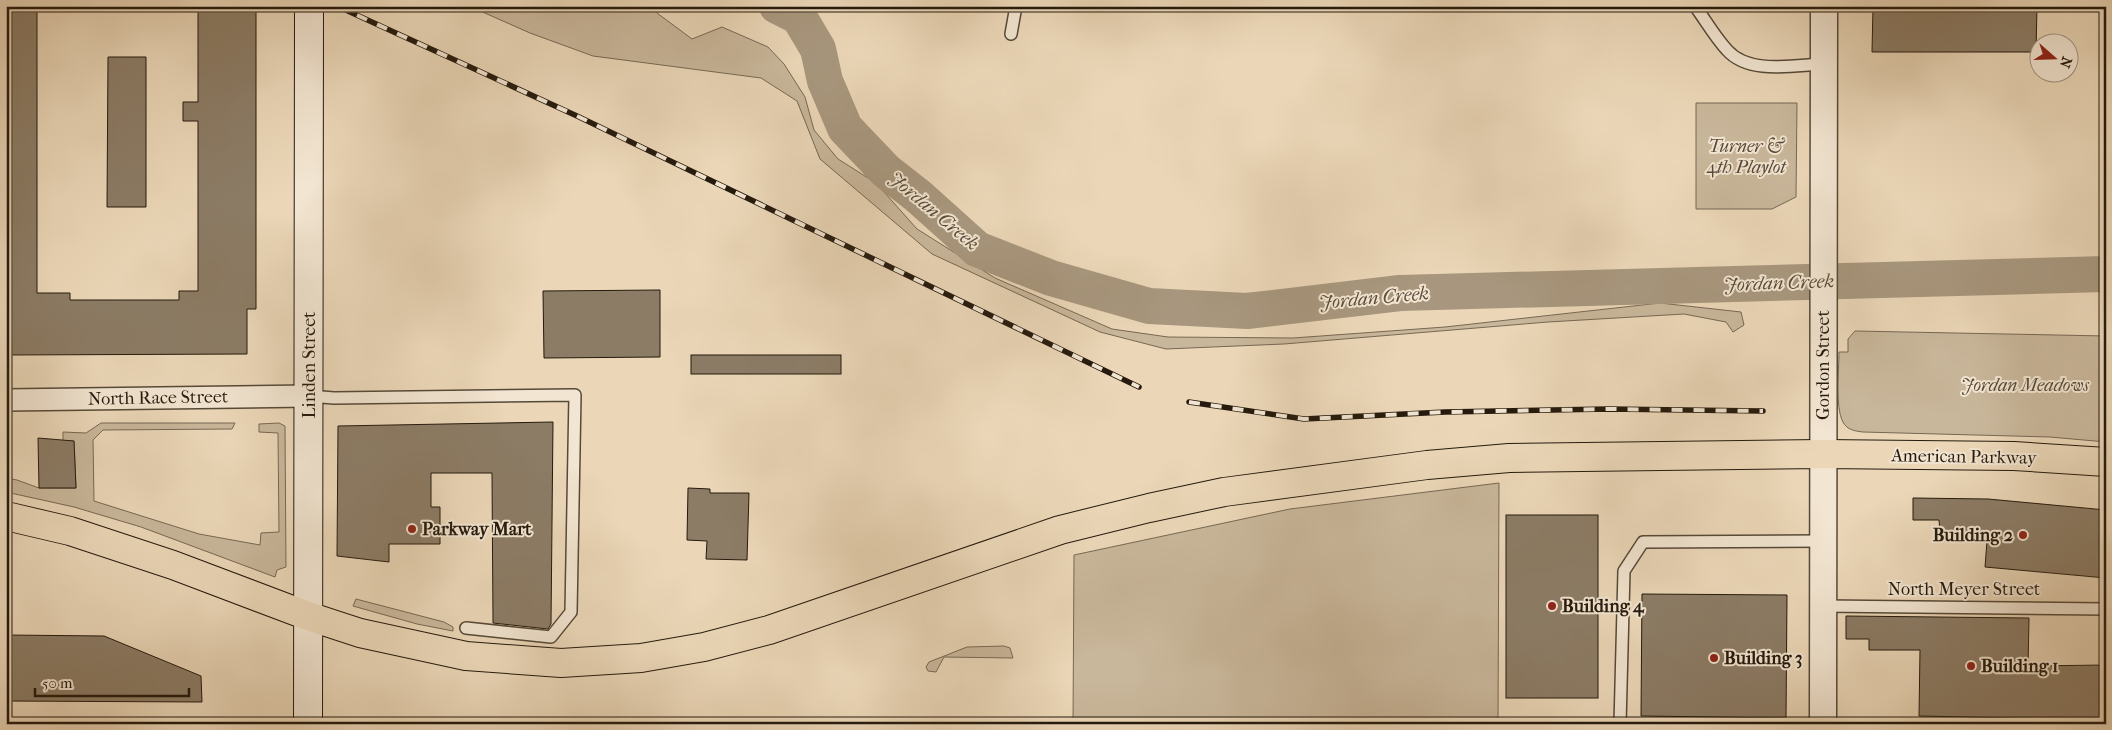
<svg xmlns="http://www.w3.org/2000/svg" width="2112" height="730" viewBox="0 0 2112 730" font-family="'IM FELL French Canon',serif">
  <rect width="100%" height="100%" fill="#ebd7b8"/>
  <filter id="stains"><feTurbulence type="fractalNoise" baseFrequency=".004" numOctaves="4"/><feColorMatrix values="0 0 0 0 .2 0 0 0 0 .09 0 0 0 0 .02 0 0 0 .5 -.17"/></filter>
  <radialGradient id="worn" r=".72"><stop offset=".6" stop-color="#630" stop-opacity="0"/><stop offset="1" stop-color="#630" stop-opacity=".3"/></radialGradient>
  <g fill="#c9b79b" stroke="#776854">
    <path d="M 469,6 L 655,6 L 657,13 L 692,39 L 722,27 L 768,47 L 784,64 L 805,97 L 814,130 L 838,159 L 876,183 L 917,229 L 995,278 L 1112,329 L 1168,337 L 1293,338 L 1445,327 L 1660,303 L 1741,312 L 1744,325 L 1733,332 L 1726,322 L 1684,314 L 1548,322 L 1284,344 L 1166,349 L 1100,332 L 932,254 L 820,159 L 797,101 L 761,78 L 593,56 L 530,33 Z"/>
    <path d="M 1696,103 L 1797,103 L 1796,197 L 1772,209 L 1696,209 Z"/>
    <path d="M 1855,331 L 2106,336 L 2106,442 L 2050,437 L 1863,432 C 1855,431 1847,430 1843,422 C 1835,408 1839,369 1839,352 L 1848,352 L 1848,339 Z"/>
    <path d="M 101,423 L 235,423 L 232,429 L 103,430 L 93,440 L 94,501 L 199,534 L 260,545 L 261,533 L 279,532 L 278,433 L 259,432 L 259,424 L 279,423 L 285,426 L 286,567 L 277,570 L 275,577 L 141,527 L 74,507 L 6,492 L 6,478 L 17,480 L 39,488 L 76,488 L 74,441 L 63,441 L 63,432 L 86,433 Z"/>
    <path d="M 1499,483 L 1498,724 L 1073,724 L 1074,555 L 1290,509 Z"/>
    <path d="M 356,599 L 444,622 L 453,627 L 453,631 L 417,624 L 353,606 Z"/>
    <path d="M 1004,646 L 1010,648 L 1013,658 L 944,657 L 936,672 L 928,671 L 926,667 L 929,662 L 967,647 Z"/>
  </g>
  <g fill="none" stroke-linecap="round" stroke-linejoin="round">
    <path stroke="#a8977e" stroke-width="36" d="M 777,6 L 799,17 L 818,49 L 825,81 L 845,128 L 886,171 L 918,196 L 977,249 L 1051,278 L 1149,306 L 1247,311 L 1400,293 L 2106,274"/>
  </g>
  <g fill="#8c7c66" stroke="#251a0d">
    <path d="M 6,6 L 37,6 L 37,293 L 70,293 L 70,300 L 179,300 L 179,291 L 198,291 L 198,121 L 183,121 L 183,102 L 198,102 L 198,8 L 256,8 L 256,309 L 247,309 L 247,354 L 6,355 Z"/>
    <path d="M 1873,6 L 2037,6 L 2036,52 L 1872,52 Z"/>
    <path d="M 108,57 L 146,57 L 146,207 L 107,207 Z"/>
    <path d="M 660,290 L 660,357 L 544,358 L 543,291 Z"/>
    <rect x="691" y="355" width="150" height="19"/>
    <path d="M 553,422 L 551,624 L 548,629 L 493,623 L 492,473 L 431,473 L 431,507 L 440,507 L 440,544 L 389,544 L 389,562 L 337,556 L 338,426 Z"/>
    <path d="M 38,438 L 74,441 L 76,488 L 39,488 Z"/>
    <path d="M 688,488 L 710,489 L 710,493 L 749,493 L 747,560 L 706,559 L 707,541 L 687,540 Z"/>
    <path d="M 1913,498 L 1988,499 L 2106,510 L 2106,578 L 1985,567 L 1987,541 L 1941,541 L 1939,520 L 1913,520 Z"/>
    <rect x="1506" y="515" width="92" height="183"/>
    <path d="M 1642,594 L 1787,595 L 1786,718 L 1641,716 Z"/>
    <path d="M 1846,616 L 2029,618 L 2028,666 L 2106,665 L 2106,720 L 1919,716 L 1920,650 L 1869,650 L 1869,639 L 1846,639 Z"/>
    <path d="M 6,635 L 104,636 L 201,676 L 202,702 L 6,701 Z"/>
  </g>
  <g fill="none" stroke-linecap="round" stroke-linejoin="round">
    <g stroke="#564938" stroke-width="14">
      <g id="service">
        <path d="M 1695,6 C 1706,21 1715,37 1727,50 C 1749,75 1794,65 1823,64"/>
        <path d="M 1011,34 L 1016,6"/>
        <path d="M 309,396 L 334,398 L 575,395 L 571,612 L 551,637 L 466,628"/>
        <path d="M 1823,606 L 2106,609"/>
        <path d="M 1620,724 L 1624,571 L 1643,542 L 1823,541"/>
      </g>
    </g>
    <g stroke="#564938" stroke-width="24">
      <path id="minor" d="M 6,400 L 309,396"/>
    </g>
    <g stroke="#564938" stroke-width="29">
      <path id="tertiary" d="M 1823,724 L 1824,6"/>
    </g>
    <g stroke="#251a0d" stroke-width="30">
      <path id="secondary" d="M 308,724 L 309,6"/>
    </g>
    <g stroke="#251a0d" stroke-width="30">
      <path id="primary" d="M 6,516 L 70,531 L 173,565 L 308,616 L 360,633 L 466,656 L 561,663 L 641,658 L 704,647 L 769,630 L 1060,530 L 1149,508 L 1224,492 L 1427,465 L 1509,458 L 1823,454 L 2014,456 L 2106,462"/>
    </g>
    <use href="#service" stroke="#f2e5d1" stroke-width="11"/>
    <use href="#minor" stroke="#f2e5d1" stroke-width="21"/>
    <use href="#tertiary" stroke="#f2e5d1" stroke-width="26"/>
    <use href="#secondary" stroke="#f2e5d1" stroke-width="28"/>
    <use href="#primary" stroke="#ebd7b8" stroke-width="28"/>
    <g stroke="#251a0d" stroke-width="5.5">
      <g id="rail">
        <path d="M 337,6 L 577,116 L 1139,387"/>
        <path d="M 1189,402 L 1304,419 L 1445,412 L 1608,409 L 1763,411"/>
      </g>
    </g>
    <use href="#rail" stroke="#f2e5d1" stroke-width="4" stroke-dasharray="11" stroke-linecap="butt"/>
  </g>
  <g fill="#8f2418" stroke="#f2e5d1" stroke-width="2">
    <circle cx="412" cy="529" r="5"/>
    <circle cx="2023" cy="535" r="5"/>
    <circle cx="1552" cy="606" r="5"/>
    <circle cx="1714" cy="658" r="5"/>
    <circle cx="1971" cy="666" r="5"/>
  </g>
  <g text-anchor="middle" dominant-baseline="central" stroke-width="4" stroke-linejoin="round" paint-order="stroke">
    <g font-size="18" font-style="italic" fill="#564938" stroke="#f2e5d1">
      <text x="1746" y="146">Turner &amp;<tspan x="1746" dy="21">4th Playlot</tspan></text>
      <text x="2025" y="385">Jordan Meadows</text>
    </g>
    <g font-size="18" fill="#251a0d" stroke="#f2e5d1">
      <text transform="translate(309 365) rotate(-90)">Linden Street</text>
      <text transform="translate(1823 365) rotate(-90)">Gordon Street</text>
      <text transform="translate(158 398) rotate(-1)">North Race Street</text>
      <text transform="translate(1964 457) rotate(1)">American Parkway</text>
      <text x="1964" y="589">North Meyer Street</text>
    </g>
    <g font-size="18" font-weight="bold" fill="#251a0d" stroke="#f2e5d1" text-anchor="start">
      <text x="422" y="529">Parkway Mart</text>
      <text x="2013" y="535" text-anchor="end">Building 2</text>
      <text x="1562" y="606">Building 4</text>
      <text x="1724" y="658">Building 3</text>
      <text x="1981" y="666">Building 1</text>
    </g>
    <g font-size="19" font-style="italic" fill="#594c3a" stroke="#f2e5d1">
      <text transform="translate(934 211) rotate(40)">Jordan Creek</text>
      <text transform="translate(1779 283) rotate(-2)">Jordan Creek</text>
      <text transform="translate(1374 298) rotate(-5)">Jordan Creek</text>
    </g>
  </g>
  <rect width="2112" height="730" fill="none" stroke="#ebd7b8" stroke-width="25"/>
  <rect x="8" y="8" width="2097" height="715" fill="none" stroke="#251a0d" stroke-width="2.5"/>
  <rect x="12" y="12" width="2087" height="705" fill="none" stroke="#251a0d"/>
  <g transform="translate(2054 58) rotate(110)"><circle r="24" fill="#f2e5d1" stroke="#a09483"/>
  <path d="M0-4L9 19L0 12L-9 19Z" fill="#8f2418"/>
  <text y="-8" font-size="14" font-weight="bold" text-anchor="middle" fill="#251a0d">N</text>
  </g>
  <path d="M35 688v8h154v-8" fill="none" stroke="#251a0d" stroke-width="2.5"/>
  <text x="42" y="688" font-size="15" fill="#251a0d" stroke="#f2e5d1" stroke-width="4" paint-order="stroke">50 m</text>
  <rect width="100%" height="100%" filter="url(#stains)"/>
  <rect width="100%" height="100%" fill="url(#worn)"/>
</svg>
